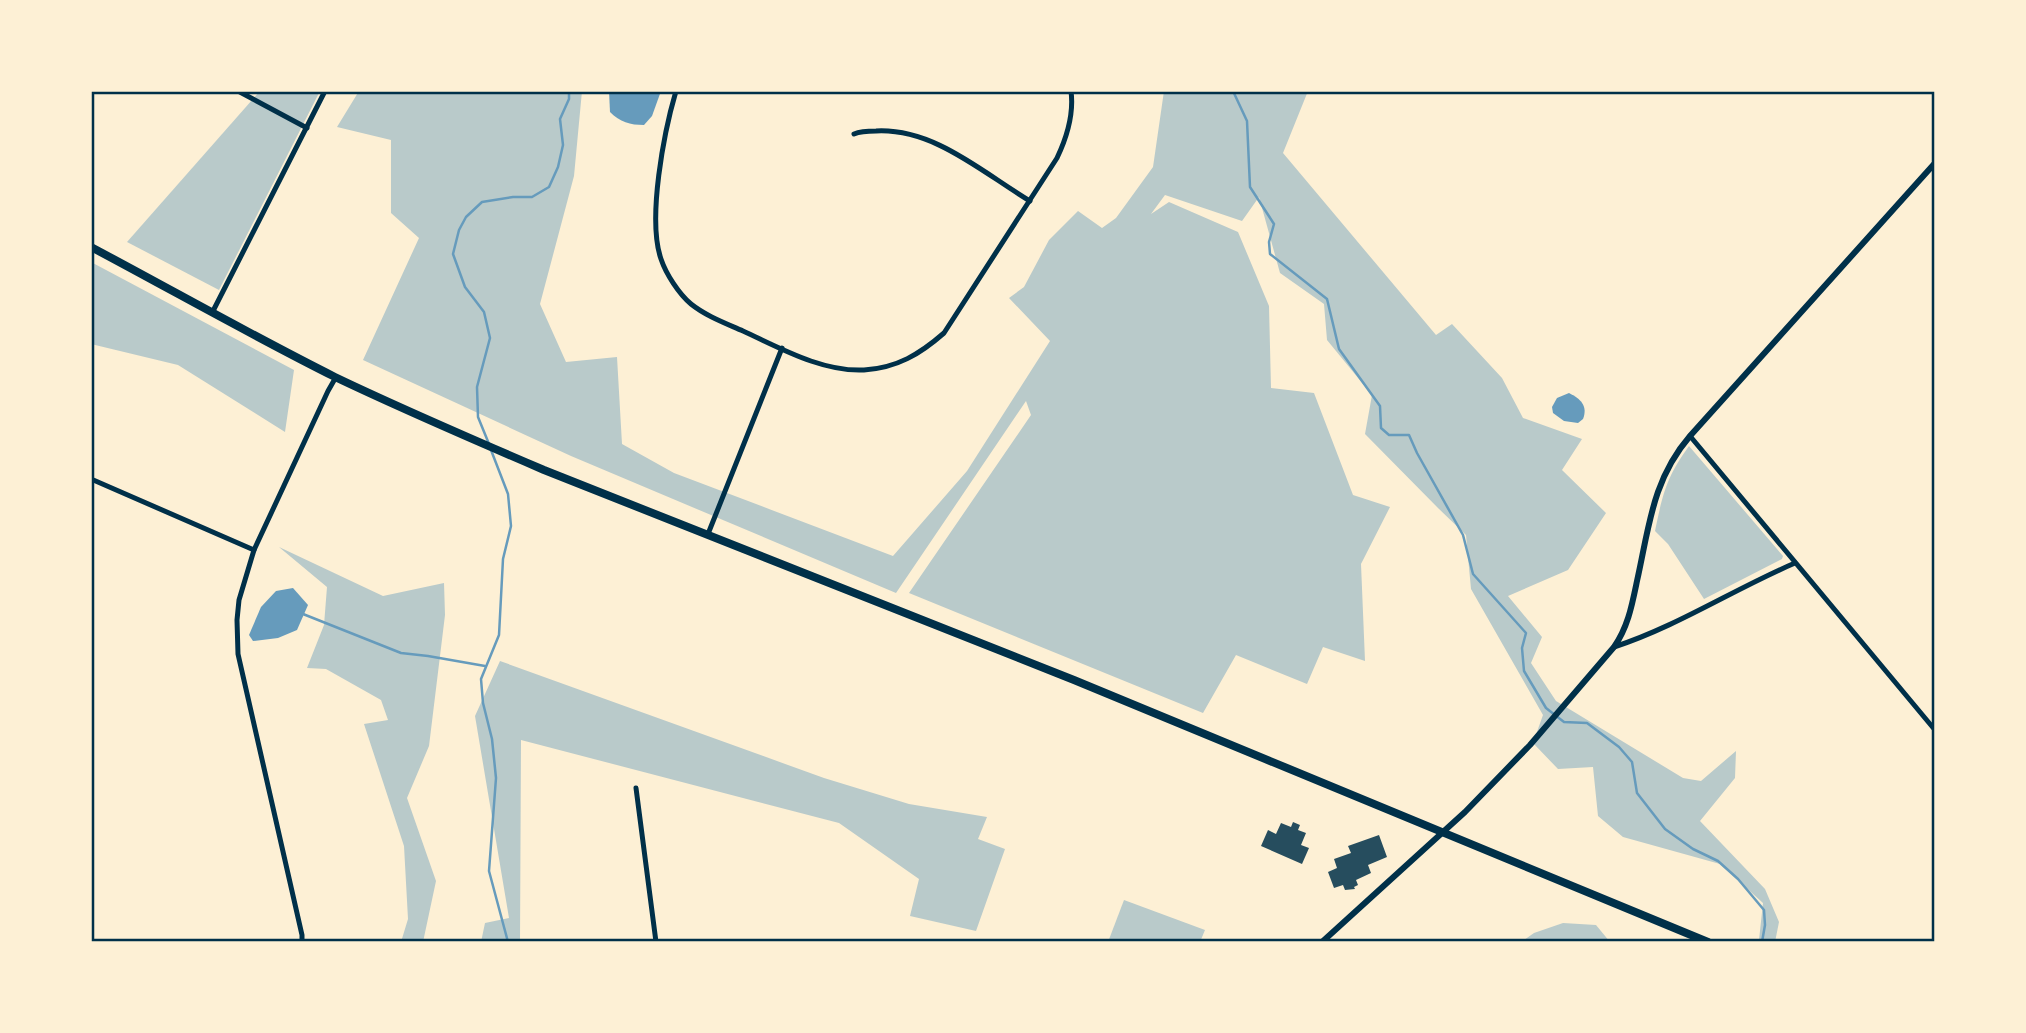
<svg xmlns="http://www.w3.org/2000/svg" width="2026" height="1033" viewBox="0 0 2026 1033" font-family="Helvetica,sans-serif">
  <rect width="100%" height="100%" fill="#fdf0d5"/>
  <g fill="#b9caca">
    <path d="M 260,91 L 320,91 L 219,290 L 127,242 Z"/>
    <path d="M 359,91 L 582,91 L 574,176 L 540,304 L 566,362 L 617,357 L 622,444 L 674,473 L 893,556 L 967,471 L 1050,341 L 1009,298 L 1024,287 L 1049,240 L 1078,211 L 1102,228 L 1116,218 L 1153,167 L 1164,91 L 1308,91 L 1283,153 L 1436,335 L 1452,324 L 1502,378 L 1523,418 L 1582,439 L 1562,470 L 1606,513 L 1568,570 L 1508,596 L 1542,637 L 1531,663 L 1556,701 L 1683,778 L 1701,781 L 1736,751 L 1735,778 L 1700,821 L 1765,889 L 1779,922 L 1775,942 L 1765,942 L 1759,940 L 1763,903 L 1720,864 L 1623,837 L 1598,816 L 1593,767 L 1558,769 L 1533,743 L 1543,715 L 1471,589 L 1466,535 L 1438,508 L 1365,434 L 1372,395 L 1327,340 L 1324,304 L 1280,273 L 1259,197 L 1242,221 L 1165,195 L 1151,214 L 1169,202 L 1238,232 L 1269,306 L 1271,388 L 1314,393 L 1353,495 L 1390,507 L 1361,564 L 1365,661 L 1323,647 L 1307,684 L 1236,655 L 1203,713 L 909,593 L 1031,415 L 1026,401 L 896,593 L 571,456 L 363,360 L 419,238 L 391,213 L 391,140 L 337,127 Z"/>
    <path d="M 91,262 L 294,370 L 285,432 L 178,365 L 91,344 Z"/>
    <path d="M 1689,446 L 1783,556 L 1782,559 L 1704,599 L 1668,544 L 1655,531 C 1663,493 1666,478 1689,446 Z"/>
    <path d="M 279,547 L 383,596 L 444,583 L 445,615 L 429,746 L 407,798 L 436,881 L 423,942 L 401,942 L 408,919 L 404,846 L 364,724 L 388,720 L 381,700 L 326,669 L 307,668 L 324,625 L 327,587 Z"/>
    <path d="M 500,661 L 824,778 L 909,804 L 987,817 L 978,839 L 1005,849 L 976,931 L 910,916 L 919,879 L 839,823 L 521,740 L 520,942 L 481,942 L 485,923 L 509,918 L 475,716 Z"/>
    <path d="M 1124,900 L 1205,930 L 1200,942 L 1108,942 Z"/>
    <path d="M 1563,923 L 1596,925 L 1610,942 L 1521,942 L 1534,933 Z"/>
  </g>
  <g fill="#669bbc">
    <path d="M 609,91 L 661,91 L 652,116 L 644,125 C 630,125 620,122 610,112 Z"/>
    <path d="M 1569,393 C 1581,399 1588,406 1583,419 L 1578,423 L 1564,421 L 1553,413 L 1552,407 L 1557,398 Z"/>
    <path d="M 293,588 L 308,605 L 297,630 L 278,638 L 253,641 L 249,635 L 261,607 L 276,591 Z"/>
  </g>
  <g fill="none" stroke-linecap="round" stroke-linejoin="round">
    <g stroke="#669bbc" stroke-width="2.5">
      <path d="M 1233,91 L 1247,121 L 1250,187 L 1274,224 L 1269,242 L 1270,254 L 1327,299 L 1339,349 L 1380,406 L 1381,428 L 1389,435 L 1409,435 L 1417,453 L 1463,535 L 1473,574 L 1526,633 L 1522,648 L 1524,671 L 1546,708 L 1564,722 L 1587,723 L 1619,747 L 1632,762 L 1637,793 L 1665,829 L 1693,849 L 1718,861 L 1738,879 L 1764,910 L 1765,925 L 1762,942"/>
      <path d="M 489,444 L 478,417 L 477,387 L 490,338 L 484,312 L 465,287 L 453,254 L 459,230 L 466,217 L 482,202 L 513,197 L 532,197 L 549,187 L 558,167 L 563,145 L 560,119 L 569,99 L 569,91"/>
      <path d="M 491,450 L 508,494 L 511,526 L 503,559 L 499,635 L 481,679 L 483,703 L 492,739 L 496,778 L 489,871 L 508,942"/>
      <path d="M 303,614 L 401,653 L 428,656 L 485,666"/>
    </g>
  </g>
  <g fill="#264d5e">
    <path d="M 1293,822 L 1300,825 L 1298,830 L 1306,833 L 1301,845 L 1309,848 L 1302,864 L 1261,846 L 1268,830 L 1276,834 L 1281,823 L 1291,827 Z"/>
    <path d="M 1379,835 L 1387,857 L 1368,865 L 1371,873 L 1356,880 L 1358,885 L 1354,887 L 1355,889 L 1345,890 L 1343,885 L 1334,888 L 1328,872 L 1337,868 L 1334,859 L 1351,853 L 1348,846 Z"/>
  </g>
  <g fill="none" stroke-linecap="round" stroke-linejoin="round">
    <g stroke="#003049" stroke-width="5">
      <path d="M 238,91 L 307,128"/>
      <path d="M 676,91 C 664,132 647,219 661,259 C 666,274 679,294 691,304 C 706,316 725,323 743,331 C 780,348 822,372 864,370 C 897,368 920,354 944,333 L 1057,158 C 1067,137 1074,114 1071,91"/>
      <path d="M 854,134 C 861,131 868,131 876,131 C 934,128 983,173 1030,201"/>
      <path d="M 212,313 L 325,91"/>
      <path d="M 1690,436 L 1935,730"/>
      <path d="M 91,479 L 254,550"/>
      <path d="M 708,534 L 782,348"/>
      <path d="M 1614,647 C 1678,626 1734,589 1795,563"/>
      <path d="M 636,788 L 656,942"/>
      <path d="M 302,942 L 302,935 L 238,654 L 237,620 L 239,600 L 254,550 L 328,391 L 336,377"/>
    </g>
    <path stroke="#003049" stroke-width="6" d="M 1322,942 L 1465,812 L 1530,745 L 1614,647 C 1628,627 1632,605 1637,581 C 1649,528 1652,480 1690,436 L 1935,163"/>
    <path stroke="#003049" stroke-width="8" d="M 91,247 C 172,290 253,336 335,377 C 404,410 474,440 544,470 L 1074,680 L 1708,942"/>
  </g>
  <rect width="2026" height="1033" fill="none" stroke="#fdf0d5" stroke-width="186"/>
  <rect x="93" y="93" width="1840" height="847" fill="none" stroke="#003049" stroke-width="2.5"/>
</svg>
